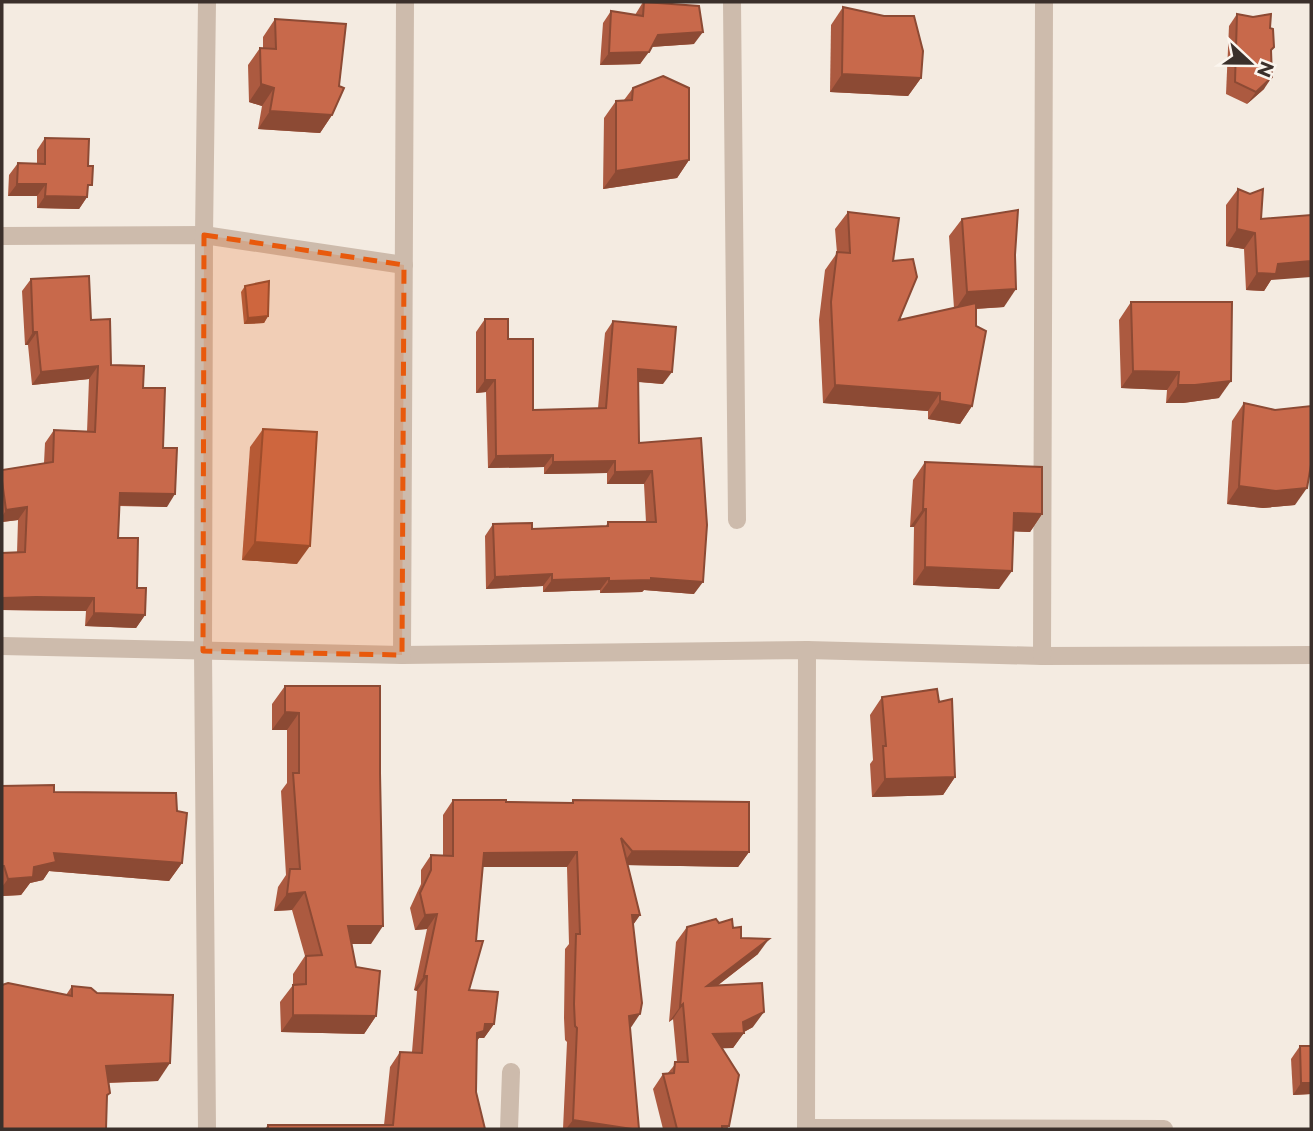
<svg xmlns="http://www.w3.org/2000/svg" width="1313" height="1131" viewBox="0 0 1313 1131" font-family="Montserrat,sans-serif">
  <rect width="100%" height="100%" fill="#f4ebe1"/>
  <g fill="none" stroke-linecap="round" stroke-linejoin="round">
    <g stroke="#cdbbac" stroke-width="18">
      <path d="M 732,2 L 737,520"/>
      <path d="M 2,236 L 204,235 L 404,265"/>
      <path d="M 2,646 L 402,655 L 807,650 L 1042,656 L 1311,655"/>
      <path d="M 402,655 L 405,2"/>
      <path d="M 1042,656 L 1044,2"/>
      <path d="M 806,1128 L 1164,1129"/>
      <path d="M 207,1129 L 203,651 L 204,235 L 207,2"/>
      <path d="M 509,1129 L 511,1072"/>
      <path d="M 806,1129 L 807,650"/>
    </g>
  </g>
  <g fill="#ac5a40">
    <path d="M 643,2 L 654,2 L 694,44 L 651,47 L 640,64 L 600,65 L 603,23 L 611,11 L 635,15 Z"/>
    <path d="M 843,7 L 884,16 L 921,78 L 908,96 L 830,92 L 831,25 Z"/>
    <path d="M 1237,14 L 1270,28 L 1271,51 L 1264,89 L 1247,104 L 1226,94 L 1229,26 Z"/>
    <path d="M 275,19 L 332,115 L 320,133 L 258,129 L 262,106 L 249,102 L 248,65 L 260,48 L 263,48 L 263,37 Z"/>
    <path d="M 633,88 L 689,160 L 677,178 L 603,189 L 604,118 L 616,101 L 624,100 Z"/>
    <path d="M 45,138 L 87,192 L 87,197 L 79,209 L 37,208 L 37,196 L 8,196 L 9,175 L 18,163 L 37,164 L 37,150 Z"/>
    <path d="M 1238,189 L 1261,219 L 1271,280 L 1264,291 L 1246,290 L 1244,249 L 1226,246 L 1226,205 Z"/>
    <path d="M 848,212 L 893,261 L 899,320 L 954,308 L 949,236 L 962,219 L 1004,307 L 976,309 L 972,406 L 960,424 L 928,419 L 928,411 L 823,403 L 819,320 L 825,270 L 837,253 L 835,229 Z"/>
    <path d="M 31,279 L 91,320 L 111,365 L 143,388 L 163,448 L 167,507 L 119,506 L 118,538 L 137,588 L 145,615 L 136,628 L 85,626 L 86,611 L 2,610 L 2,553 L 17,553 L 18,520 L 2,522 L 2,470 L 44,463 L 45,443 L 54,430 L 87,432 L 89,379 L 32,385 L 28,345 L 25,345 L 22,291 Z"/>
    <path d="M 245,286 L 268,316 L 264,323 L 244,324 L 241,292 Z"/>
    <path d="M 1131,302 L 1219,398 L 1183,403 L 1166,403 L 1167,390 L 1121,388 L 1119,320 Z"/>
    <path d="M 485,319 L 508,339 L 533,410 L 598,408 L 605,333 L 613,321 L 663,384 L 638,382 L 639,443 L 701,438 L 694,594 L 644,590 L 642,592 L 600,593 L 600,590 L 543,592 L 543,586 L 486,589 L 485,536 L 493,524 L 532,529 L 606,526 L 608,522 L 646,522 L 644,484 L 607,484 L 607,473 L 544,474 L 544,467 L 488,468 L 486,392 L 476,393 L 476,332 Z"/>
    <path d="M 1244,403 L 1275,410 L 1295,505 L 1263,508 L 1227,504 L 1232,421 Z"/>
    <path d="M 263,429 L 297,564 L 242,560 L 250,447 Z"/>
    <path d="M 925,462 L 1042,514 L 1030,532 L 1013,531 L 999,589 L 913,585 L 914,527 L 910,527 L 913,480 Z"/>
    <path d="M 285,686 L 380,686 L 371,944 L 351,944 L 356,967 L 376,1016 L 364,1034 L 281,1032 L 280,1002 L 293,985 L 293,974 L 305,956 L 292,910 L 274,911 L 278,887 L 286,875 L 281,791 L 287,783 L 287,730 L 272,730 L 272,704 Z"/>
    <path d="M 882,697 L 939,702 L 955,777 L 943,795 L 872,797 L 870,764 L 873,760 L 870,715 Z"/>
    <path d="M 2,786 L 54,792 L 177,811 L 182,863 L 169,881 L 49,871 L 43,880 L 30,883 L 21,895 L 2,896 Z"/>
    <path d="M 453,800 L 571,803 L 573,800 L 749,852 L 738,867 L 628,865 L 640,915 L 633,925 L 630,1029 L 639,1129 L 563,1129 L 567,1042 L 565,1040 L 564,1018 L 565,949 L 569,944 L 567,867 L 483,867 L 469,990 L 494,1024 L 484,1038 L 479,1038 L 477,1041 L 476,1092 L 485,1129 L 265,1129 L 268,1125 L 384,1125 L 390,1067 L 400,1052 L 412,1052 L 417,991 L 414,990 L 427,929 L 415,930 L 410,908 L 421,884 L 421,870 L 431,855 L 443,855 L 443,815 Z"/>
    <path d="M 719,923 L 733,928 L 741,938 L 758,954 L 717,986 L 753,1027 L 744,1032 L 733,1048 L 722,1048 L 729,1126 L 727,1129 L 663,1129 L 653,1089 L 663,1074 L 667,1074 L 677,1062 L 673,1019 L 669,1022 L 676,942 L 687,927 Z"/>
    <path d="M 72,986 L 158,1081 L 108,1083 L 110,1093 L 107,1097 L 66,995 Z"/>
    <path d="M 1300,1046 L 1311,1046 L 1311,1094 L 1293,1095 L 1291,1059 Z"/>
  </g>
  <g fill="#8c4a34">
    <path d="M 703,32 L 694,44 L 650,47 L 658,35 Z"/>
    <path d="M 649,52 L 640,64 L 600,65 L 609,53 Z"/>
    <path d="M 842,74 L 921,78 L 908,96 L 830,92 Z"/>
    <path d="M 1272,77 L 1264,89 L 1247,104 L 1256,92 Z"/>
    <path d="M 261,84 L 274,88 L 262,106 L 249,102 Z"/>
    <path d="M 270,111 L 332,115 L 320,133 L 258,129 Z"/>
    <path d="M 689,160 L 677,178 L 603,189 L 616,171 Z"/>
    <path d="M 17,184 L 46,184 L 37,196 L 8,196 Z"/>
    <path d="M 45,196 L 87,197 L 79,209 L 37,208 Z"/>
    <path d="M 1237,229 L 1255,233 L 1244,249 L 1226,246 Z"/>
    <path d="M 1311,261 L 1311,277 L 1271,280 L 1264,291 L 1246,290 L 1257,273 L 1278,264 Z"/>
    <path d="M 1016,289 L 1004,307 L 955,310 L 967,292 Z"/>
    <path d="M 268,316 L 264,323 L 244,324 L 248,318 Z"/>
    <path d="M 33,332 L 37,332 L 28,345 L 25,345 Z"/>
    <path d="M 98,366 L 89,379 L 32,385 L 41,372 Z"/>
    <path d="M 638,369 L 672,372 L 663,384 L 630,381 Z"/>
    <path d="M 1133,371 L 1179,372 L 1167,390 L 1121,388 Z"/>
    <path d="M 485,380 L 495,380 L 486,392 L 476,393 Z"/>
    <path d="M 1231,381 L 1219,398 L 1183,403 L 1166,403 L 1178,385 Z"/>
    <path d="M 835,385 L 940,393 L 928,411 L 823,403 Z"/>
    <path d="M 940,401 L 972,406 L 960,424 L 928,419 Z"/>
    <path d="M 553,455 L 544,467 L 488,468 L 496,456 Z"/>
    <path d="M 615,461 L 607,473 L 544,474 L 553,462 Z"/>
    <path d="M 652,471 L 644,484 L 607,484 L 615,472 Z"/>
    <path d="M 1239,486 L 1307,488 L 1295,505 L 1263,508 L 1227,504 Z"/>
    <path d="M 120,493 L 175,494 L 167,507 L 111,505 Z"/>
    <path d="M 27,507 L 18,520 L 2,522 L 2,517 L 6,510 Z"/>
    <path d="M 923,509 L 926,509 L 914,527 L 910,527 Z"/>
    <path d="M 1014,513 L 1042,514 L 1030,532 L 1001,531 Z"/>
    <path d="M 255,542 L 310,546 L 297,564 L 242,560 Z"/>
    <path d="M 925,567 L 1012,571 L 999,589 L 913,585 Z"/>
    <path d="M 552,574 L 543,586 L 486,589 L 495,577 Z"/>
    <path d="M 609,578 L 600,590 L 543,592 L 552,580 Z"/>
    <path d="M 651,578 L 703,582 L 694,594 L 644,590 L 642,592 L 600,593 L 609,581 Z"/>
    <path d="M 36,597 L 94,598 L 86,611 L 2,610 L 2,598 Z"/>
    <path d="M 94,613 L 145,615 L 136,628 L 85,626 Z"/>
    <path d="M 285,712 L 299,713 L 287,730 L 272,730 Z"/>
    <path d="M 955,777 L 943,795 L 872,797 L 885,779 Z"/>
    <path d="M 632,851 L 749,852 L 738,867 L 622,865 Z"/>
    <path d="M 577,852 L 567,867 L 474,867 L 484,853 Z"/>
    <path d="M 54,853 L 182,863 L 169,881 L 49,871 L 43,880 L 30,883 L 21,895 L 2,896 L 2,887 L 8,879 L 34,867 Z"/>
    <path d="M 305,892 L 292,910 L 274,911 L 287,894 Z"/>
    <path d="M 437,914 L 427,929 L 415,930 L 425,915 Z"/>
    <path d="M 632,915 L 640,915 L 630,929 Z"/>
    <path d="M 348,926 L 383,926 L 371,944 L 335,944 Z"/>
    <path d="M 769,939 L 758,954 L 696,1002 L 707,986 Z"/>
    <path d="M 424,976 L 427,976 L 417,991 L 414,990 Z"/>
    <path d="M 683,1004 L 673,1019 L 669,1022 L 680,1007 Z"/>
    <path d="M 764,1012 L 753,1027 L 742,1033 L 744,1033 L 733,1048 L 703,1049 L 713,1034 Z"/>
    <path d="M 640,1014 L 630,1029 L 629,1016 Z"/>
    <path d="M 293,1015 L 376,1016 L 364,1034 L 281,1032 Z"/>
    <path d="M 485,1024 L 494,1024 L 484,1038 L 479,1038 L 473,1046 L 467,1048 Z"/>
    <path d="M 170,1063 L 158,1081 L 94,1083 L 106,1066 Z"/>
    <path d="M 1301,1083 L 1311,1083 L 1311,1094 L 1293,1095 Z"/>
    <path d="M 573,1120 L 632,1129 L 566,1129 Z"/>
  </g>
  <g fill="#c8694b" stroke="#8c4a34" stroke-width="2">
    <path d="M 644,2 L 699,6 L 703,32 L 658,35 L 649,52 L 609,53 L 611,11 L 643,16 Z"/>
    <path d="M 843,7 L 884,16 L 914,16 L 923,51 L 921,78 L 842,74 Z"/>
    <path d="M 1237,14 L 1253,17 L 1271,14 L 1270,28 L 1273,29 L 1274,47 L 1271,50 L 1272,77 L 1256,92 L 1235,82 Z"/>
    <path d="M 275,19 L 346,24 L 339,86 L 344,88 L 332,115 L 270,111 L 274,88 L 261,84 L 260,48 L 276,49 Z"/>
    <path d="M 663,76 L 689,88 L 689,160 L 616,171 L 616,101 L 632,100 L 633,88 Z"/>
    <path d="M 45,138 L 89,139 L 88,166 L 93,166 L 92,185 L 88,185 L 87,197 L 45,196 L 46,184 L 17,184 L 18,163 L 45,164 Z"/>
    <path d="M 1238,189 L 1250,194 L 1263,189 L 1261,219 L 1311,215 L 1311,261 L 1278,264 L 1276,274 L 1257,273 L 1255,233 L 1237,229 Z"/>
    <path d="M 1018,210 L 1015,255 L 1016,289 L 967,292 L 962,219 Z"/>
    <path d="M 848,212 L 899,218 L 893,261 L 913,259 L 917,277 L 899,320 L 976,303 L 976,326 L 986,331 L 972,406 L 940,401 L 940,393 L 835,385 L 831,302 L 837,252 L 850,253 Z"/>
    <path d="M 89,276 L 91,320 L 110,319 L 111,365 L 144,366 L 143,388 L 165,388 L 163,448 L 177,448 L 175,494 L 120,493 L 118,538 L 138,538 L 137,588 L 146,588 L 145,615 L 94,613 L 94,598 L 36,597 L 2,598 L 2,553 L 25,552 L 27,507 L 6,510 L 2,481 L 2,470 L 53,462 L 54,430 L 95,432 L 98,366 L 41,372 L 37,332 L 33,332 L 31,279 Z"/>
    <path d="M 269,281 L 268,316 L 248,318 L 245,286 Z"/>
    <path d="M 1131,302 L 1232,302 L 1231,381 L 1195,385 L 1178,385 L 1179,372 L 1133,371 Z"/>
    <path d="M 485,319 L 508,319 L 508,339 L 533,339 L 533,410 L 606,408 L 613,321 L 676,327 L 672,372 L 638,369 L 639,443 L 701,438 L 707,525 L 703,582 L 651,578 L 651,580 L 609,581 L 609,578 L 552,580 L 552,574 L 495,577 L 493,524 L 532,523 L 532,529 L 608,526 L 608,522 L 656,522 L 652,471 L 615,472 L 615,461 L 553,462 L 553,455 L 496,456 L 495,380 L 485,380 Z"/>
    <path d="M 1244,403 L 1275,410 L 1311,406 L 1311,465 L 1307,488 L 1276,491 L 1239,486 Z"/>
    <path d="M 263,429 L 317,432 L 310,546 L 255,542 Z"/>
    <path d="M 925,462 L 1042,467 L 1042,514 L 1014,513 L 1012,571 L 925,567 L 926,509 L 923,509 Z"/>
    <path d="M 285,686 L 380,686 L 380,773 L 383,926 L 348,926 L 356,967 L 380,971 L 376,1016 L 293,1015 L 293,985 L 306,984 L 306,956 L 322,955 L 305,892 L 287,894 L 290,869 L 300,869 L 293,773 L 299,773 L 299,713 L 285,712 Z"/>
    <path d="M 937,689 L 939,702 L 952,699 L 955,777 L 885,779 L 883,746 L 886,746 L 882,697 Z"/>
    <path d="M 54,785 L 54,792 L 176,793 L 177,811 L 187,813 L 182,863 L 54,853 L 56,862 L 34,867 L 33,877 L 8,879 L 4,866 L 2,866 L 2,786 Z"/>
    <path d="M 453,800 L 506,800 L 506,802 L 573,803 L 573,800 L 749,802 L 749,852 L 632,851 L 621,838 L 640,915 L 632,915 L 642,1003 L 640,1014 L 629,1016 L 639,1129 L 632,1129 L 573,1120 L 577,1028 L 575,1026 L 574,1004 L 576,934 L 580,934 L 577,852 L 484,853 L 476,941 L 483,941 L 469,990 L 498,992 L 494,1024 L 485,1024 L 484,1031 L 477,1033 L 476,1092 L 485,1129 L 268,1129 L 268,1125 L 393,1125 L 400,1052 L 422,1053 L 427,976 L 424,976 L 437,914 L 425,915 L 420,893 L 431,870 L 431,855 L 453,856 Z"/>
    <path d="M 716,919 L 719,923 L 732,919 L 733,928 L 741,927 L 741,938 L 769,939 L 707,986 L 762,983 L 764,1012 L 743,1022 L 744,1033 L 713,1034 L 739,1075 L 729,1126 L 722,1126 L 722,1129 L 677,1129 L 663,1074 L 674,1073 L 675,1062 L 688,1062 L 683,1004 L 680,1007 L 687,927 Z"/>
    <path d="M 8,983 L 72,996 L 72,986 L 91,988 L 97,993 L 173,995 L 170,1063 L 106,1066 L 110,1093 L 107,1095 L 106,1129 L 2,1129 L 2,985 Z"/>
    <path d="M 1300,1046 L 1311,1046 L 1311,1083 L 1301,1083 Z"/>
  </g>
  <path fill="#e8590c" fill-opacity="0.2" stroke="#e8590c" stroke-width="5" stroke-dasharray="14 9" stroke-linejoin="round" d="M 204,235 L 404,265 L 402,655 L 203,651 Z"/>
  <rect width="1313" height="1131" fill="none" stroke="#3b302b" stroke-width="7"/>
  <g transform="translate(1250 63) rotate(112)" stroke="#fbf5ee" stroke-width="5" paint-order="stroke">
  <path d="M0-5L12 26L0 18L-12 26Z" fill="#3b302b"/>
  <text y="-10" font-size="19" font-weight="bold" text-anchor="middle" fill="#3b302b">N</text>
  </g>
</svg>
